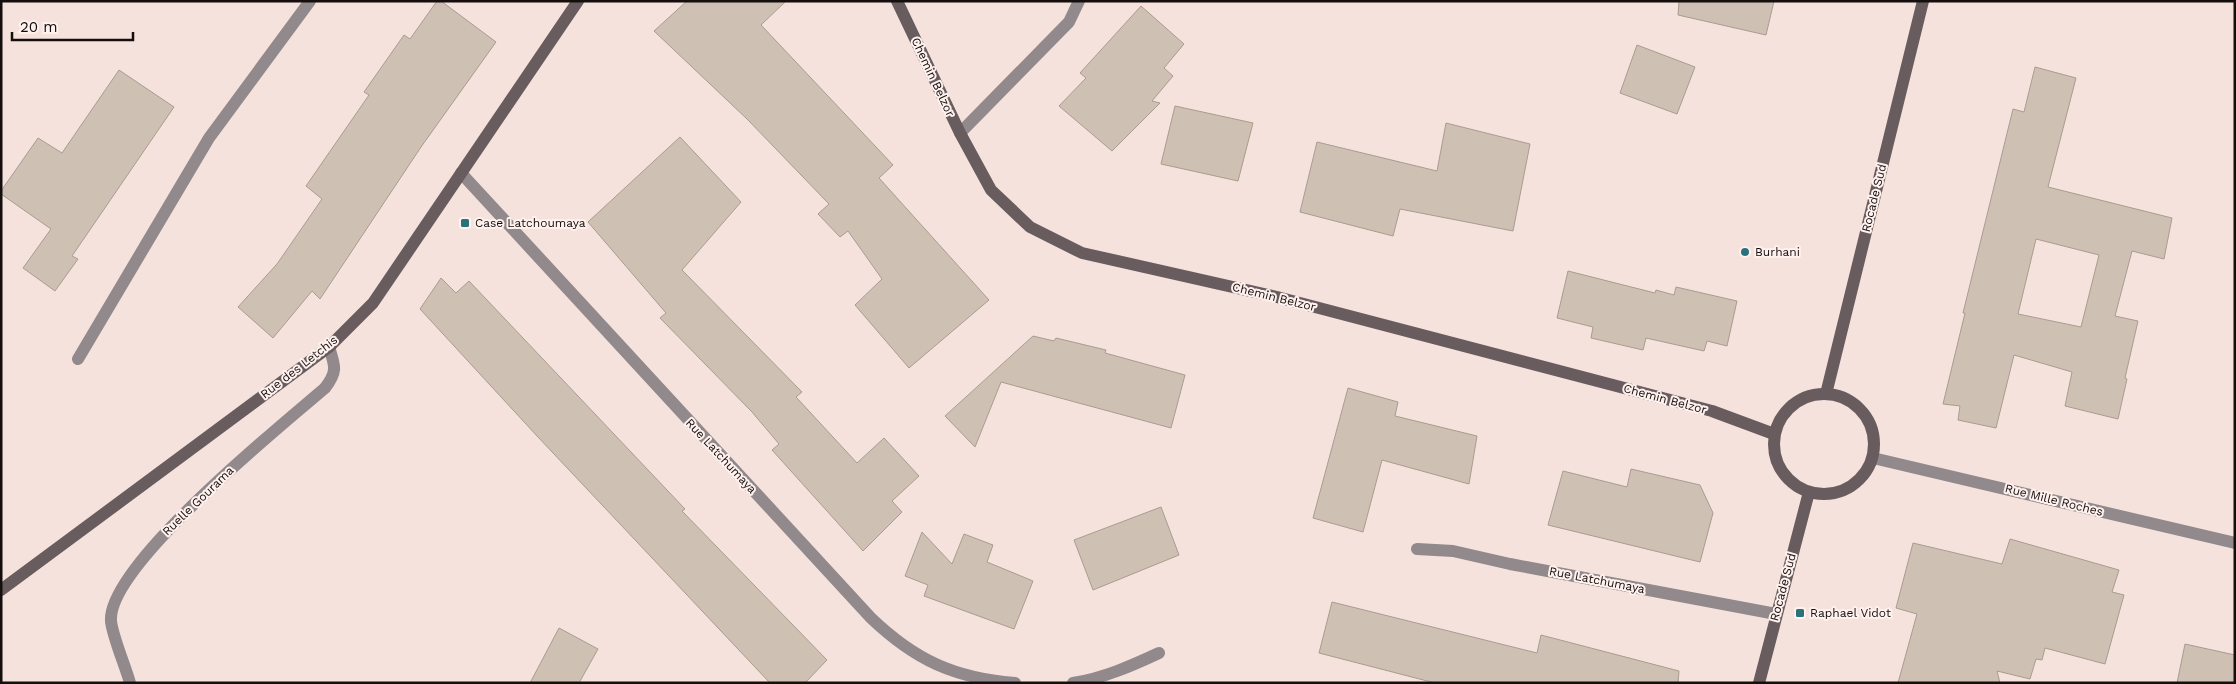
<svg xmlns="http://www.w3.org/2000/svg" width="2236" height="684" viewBox="0 0 2236 684" font-family="'Work Sans',sans-serif">
  <rect width="100%" height="100%" fill="#f6e2dd"/>
  <g fill="#cec1b4" stroke="#a89c8f" fill-rule="evenodd">
    <path d="M 437,1 L 441,1 L 496,42 L 421,147 L 320,299 L 312,291 L 273,338 L 238,307 L 277,264 L 322,199 L 306,186 L 369,95 L 364,92 L 404,35 L 410,39 Z"/>
    <path d="M 687,1 L 786,1 L 761,25 L 893,165 L 879,178 L 989,300 L 909,368 L 855,305 L 882,279 L 848,231 L 840,237 L 818,214 L 829,204 L 747,119 L 654,31 Z"/>
    <path d="M 1679,1 L 1774,1 L 1766,35 L 1678,15 Z"/>
    <path d="M 1141,6 L 1184,44 L 1164,68 L 1173,76 L 1152,101 L 1160,103 L 1112,151 L 1059,106 L 1086,78 L 1080,73 Z"/>
    <path d="M 1637,45 L 1695,67 L 1677,114 L 1620,93 Z"/>
    <path d="M 2035,67 L 2076,78 L 2048,187 L 2172,218 L 2164,259 L 2132,251 L 2115,316 L 2138,321 L 2125,378 L 2127,379 L 2118,419 L 2065,406 L 2072,372 L 2014,355 L 1996,428 L 1958,420 L 1960,406 L 1943,404 L 1965,313 L 1963,313 L 2013,109 L 2024,112 ZM 2036,239 L 2099,255 L 2081,327 L 2018,314 Z"/>
    <path d="M 119,70 L 174,107 L 72,256 L 78,259 L 55,291 L 23,268 L 51,229 L 1,194 L 1,191 L 38,138 L 62,153 Z"/>
    <path d="M 1175,106 L 1253,123 L 1238,181 L 1161,164 Z"/>
    <path d="M 1446,123 L 1530,144 L 1513,231 L 1400,209 L 1393,236 L 1300,212 L 1317,142 L 1437,171 Z"/>
    <path d="M 680,137 L 741,202 L 682,270 L 802,392 L 796,397 L 857,463 L 884,438 L 919,476 L 892,501 L 902,512 L 863,551 L 772,450 L 779,444 L 752,412 L 660,318 L 666,313 L 588,222 Z"/>
    <path d="M 1568,271 L 1655,293 L 1656,290 L 1674,295 L 1676,287 L 1737,301 L 1727,346 L 1707,341 L 1704,351 L 1646,338 L 1643,350 L 1591,338 L 1593,327 L 1557,318 Z"/>
    <path d="M 441,278 L 456,293 L 469,281 L 685,509 L 682,511 L 827,660 L 805,683 L 770,683 L 537,436 L 420,309 Z"/>
    <path d="M 1033,336 L 1054,341 L 1056,338 L 1106,350 L 1105,353 L 1185,375 L 1171,428 L 1001,382 L 975,447 L 945,416 Z"/>
    <path d="M 1348,388 L 1398,402 L 1395,416 L 1477,436 L 1469,484 L 1382,460 L 1363,532 L 1313,518 Z"/>
    <path d="M 1631,469 L 1700,485 L 1713,513 L 1700,562 L 1548,525 L 1563,471 L 1627,487 Z"/>
    <path d="M 1161,507 L 1179,555 L 1093,590 L 1074,540 Z"/>
    <path d="M 922,532 L 952,564 L 964,534 L 993,545 L 987,562 L 1033,581 L 1014,629 L 924,596 L 928,585 L 905,576 Z"/>
    <path d="M 2010,539 L 2119,570 L 2112,592 L 2124,595 L 2105,664 L 2045,648 L 2042,660 L 2036,659 L 2030,679 L 1997,671 L 2000,683 L 1898,683 L 1917,614 L 1896,608 L 1913,543 L 2002,564 Z"/>
    <path d="M 1332,602 L 1537,653 L 1541,635 L 1679,671 L 1678,683 L 1435,683 L 1319,653 Z"/>
    <path d="M 559,628 L 598,649 L 579,683 L 530,683 Z"/>
    <path d="M 2185,644 L 2235,655 L 2235,683 L 2177,683 Z"/>
  </g>
  <g fill="none" stroke-linecap="round" stroke-linejoin="round">
    <g stroke="#91898b" stroke-width="12">
      <path d="M 960,133 L 1069,22 L 1079,1"/>
      <path d="M 461,173 L 871,618 C 915,660 954,678 1015,683"/>
      <path d="M 78,359 L 209,138 L 310,1"/>
      <path d="M 1873,458 L 2235,543"/>
      <path d="M 1417,549 L 1453,551 L 1510,564 L 1776,614"/>
      <path d="M 130,683 C 126,668 112,635 111,621 C 107,566 282,425 325,388 C 338,371 335,366 329,347"/>
      <path d="M 1073,683 C 1104,678 1131,666 1159,653"/>
    </g>
    <g stroke="#685c5f" stroke-width="12">
      <path d="M 897,1 L 960,133 L 991,190 L 1030,227 L 1082,253 L 1277,297 L 1712,411 L 1774,434"/>
      <circle cx="1824" cy="444" r="50"/>
      <path d="M 1826,394 L 1923,1"/>
      <path d="M 1,590 L 329,347 L 373,303 L 578,1"/>
      <path d="M 1759,683 L 1809,492"/>
    </g>
  </g>
  <g fill="#29727b" stroke="#fef1ee" stroke-width="2">
    <rect x="460" y="218" width="10" height="10" rx="2.5"/>
    <circle cx="1745" cy="252" r="5"/>
    <rect x="1795" y="608" width="10" height="10" rx="2.5"/>
  </g>
  <g text-anchor="middle" dominant-baseline="central" stroke-width="4" stroke-linejoin="round" paint-order="stroke">
    <g font-size="12" fill="#140e0c" stroke="#fef1ee">
      <text transform="translate(933 77) rotate(65)">Chemin Belzor</text>
      <text transform="translate(1874 198) rotate(-76)">Rocade Sud</text>
      <text transform="translate(1274 297) rotate(14)">Chemin Belzor</text>
      <text transform="translate(299 367) rotate(-38)">Rue des Letchis</text>
      <text transform="translate(1665 399) rotate(15)">Chemin Belzor</text>
      <text transform="translate(721 456) rotate(47)">Rue Latchumaya</text>
      <text transform="translate(2054 500) rotate(14)">Rue Mille Roches</text>
      <text transform="translate(198 501) rotate(-44)">Ruelle Gourama</text>
      <text transform="translate(1597 580) rotate(11)">Rue Latchumaya</text>
      <text transform="translate(1783 587) rotate(-75)">Rocade Sud</text>
    </g>
    <g font-size="12" fill="#140e0c" stroke="#fef1ee" text-anchor="start">
      <text x="475" y="223">Case Latchoumaya</text>
      <text x="1755" y="252">Burhani</text>
      <text x="1810" y="613">Raphael Vidot</text>
    </g>
  </g>
  <rect width="2236" height="684" fill="none" stroke="#140e0c" stroke-width="5"/>
  <path d="M12 32v8h121v-8" fill="none" stroke="#140e0c" stroke-width="2.5"/>
  <text x="20" y="32" font-size="15" fill="#140e0c" stroke="#fef1ee" stroke-width="4" paint-order="stroke">20 m</text>
</svg>
